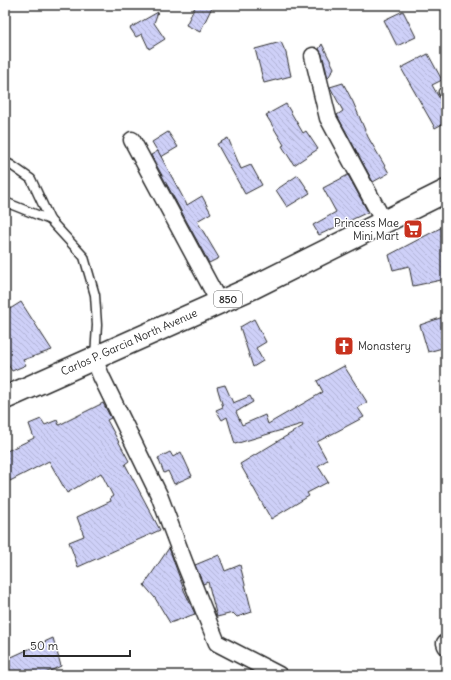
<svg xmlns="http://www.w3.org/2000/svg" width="451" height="680" viewBox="0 0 451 680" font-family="Delius,sans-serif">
  <defs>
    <pattern id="building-back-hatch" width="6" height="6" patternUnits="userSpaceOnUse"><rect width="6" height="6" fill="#ced0f8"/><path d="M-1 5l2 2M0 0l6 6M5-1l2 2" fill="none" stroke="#b1b3d5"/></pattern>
  </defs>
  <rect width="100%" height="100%" fill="#fff"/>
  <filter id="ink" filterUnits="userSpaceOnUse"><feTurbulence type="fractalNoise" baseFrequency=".025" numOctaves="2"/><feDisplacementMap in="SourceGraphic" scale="8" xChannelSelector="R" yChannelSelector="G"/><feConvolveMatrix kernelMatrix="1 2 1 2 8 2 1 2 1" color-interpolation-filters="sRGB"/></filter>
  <g filter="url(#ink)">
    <g fill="url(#building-back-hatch)" stroke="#2b2b2b">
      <path d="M 196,5 L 213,5 L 200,32 L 186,25 Z"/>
      <path d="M 403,11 L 416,37 L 397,46 L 384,20 Z"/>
      <path d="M 158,12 L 154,23 L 165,39 L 149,49 L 142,34 L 136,37 L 130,28 Z"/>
      <path d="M 281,42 L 286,53 L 291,76 L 264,83 L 255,49 Z"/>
      <path d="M 322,44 L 334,68 L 328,78 L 322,54 L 319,49 Z"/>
      <path d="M 428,54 L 442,80 L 432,85 L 446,110 L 446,122 L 435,128 L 401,68 Z"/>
      <path d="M 343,83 L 353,102 L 368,137 L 389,173 L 373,182 L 337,115 L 343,111 L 330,87 Z"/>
      <path d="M 286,104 L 303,133 L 306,131 L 318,149 L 294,165 L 282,146 L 284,145 L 266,115 Z"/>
      <path d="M 168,132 L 178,147 L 161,157 L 152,142 Z"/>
      <path d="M 228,138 L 241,169 L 251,165 L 262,185 L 245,194 L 217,144 Z"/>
      <path d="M 158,151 L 187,205 L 202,196 L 211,213 L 197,221 L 219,258 L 209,263 L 151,155 Z"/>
      <path d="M 298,175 L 310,193 L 287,207 L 276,190 Z"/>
      <path d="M 348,175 L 368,212 L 319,235 L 313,225 L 336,212 L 323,188 Z"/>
      <path d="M 446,225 L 446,279 L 413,286 L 409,266 L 393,270 L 389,255 Z"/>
      <path d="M 21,302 L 52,350 L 23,360 L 26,365 L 12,371 L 5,360 L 5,312 Z"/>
      <path d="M 446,316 L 446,347 L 428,352 L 420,325 Z"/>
      <path d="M 254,319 L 266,342 L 256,348 L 263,361 L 253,367 L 240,327 Z"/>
      <path d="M 344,366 L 367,402 L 358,408 L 364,417 L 317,442 L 327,460 L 318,466 L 328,482 L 307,493 L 309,496 L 271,519 L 240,464 L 303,426 L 302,424 L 235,444 L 227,417 L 222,420 L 216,410 L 223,407 L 217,387 L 225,385 L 233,403 L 250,396 L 253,402 L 236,412 L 242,425 L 265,415 L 268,424 L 323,392 L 317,381 Z"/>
      <path d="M 103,403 L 111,418 L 107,420 L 129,461 L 125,464 L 160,530 L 78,567 L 69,542 L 84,536 L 77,517 L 111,501 L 110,498 L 113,496 L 101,473 L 67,493 L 49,461 L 10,481 L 5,469 L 5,452 L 34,438 L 29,424 L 41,419 L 45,425 L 57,420 L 59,425 Z"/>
      <path d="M 170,452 L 173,457 L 181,452 L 192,476 L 174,484 L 168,471 L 164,473 L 158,458 Z"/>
      <path d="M 169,548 L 184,590 L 195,614 L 170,623 L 155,598 L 144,585 Z"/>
      <path d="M 219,555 L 225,571 L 240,565 L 252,612 L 237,617 L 233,613 L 217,617 L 208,582 L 203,584 L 195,565 Z"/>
      <path d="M 53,638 L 61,666 L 41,675 L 5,675 L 5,660 Z"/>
    </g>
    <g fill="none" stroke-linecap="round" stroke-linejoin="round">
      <g stroke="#2b2b2b" stroke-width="11">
        <g id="service">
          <path d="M 443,92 L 446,97"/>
          <path d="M 5,162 L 11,165 L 31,179 L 50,220 L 84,257 L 95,295 L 97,325 L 95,357"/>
          <path d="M 5,202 L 50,220"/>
        </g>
      </g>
      <g stroke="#2b2b2b" stroke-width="19">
        <g id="minor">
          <path d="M 313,56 L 328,118 L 384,222"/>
          <path d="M 132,140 L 219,302"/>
          <path d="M 94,358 L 101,376 L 159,495 L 185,564 L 217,643 L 279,675"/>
          <path d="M 445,643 L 446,646"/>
        </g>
      </g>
      <g stroke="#2b2b2b" stroke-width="25">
        <path id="primary" d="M 5,398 L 254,287 L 446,191"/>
      </g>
      <use href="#service" stroke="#fff" stroke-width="8"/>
      <use href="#minor" stroke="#fff" stroke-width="16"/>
      <use href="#primary" stroke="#fff" stroke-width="22"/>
    </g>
  </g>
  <defs>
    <g id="supermarket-square" transform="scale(1)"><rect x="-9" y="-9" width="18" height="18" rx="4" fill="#c8321e" stroke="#fff"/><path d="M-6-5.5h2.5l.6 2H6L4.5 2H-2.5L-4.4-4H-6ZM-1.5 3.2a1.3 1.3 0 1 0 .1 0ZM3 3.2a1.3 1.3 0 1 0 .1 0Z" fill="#fff"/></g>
    <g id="church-square" transform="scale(1)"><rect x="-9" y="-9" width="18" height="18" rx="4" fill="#c8321e" stroke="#fff"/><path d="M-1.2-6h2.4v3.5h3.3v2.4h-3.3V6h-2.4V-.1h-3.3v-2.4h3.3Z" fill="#fff"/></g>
  </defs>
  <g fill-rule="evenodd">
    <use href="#supermarket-square" x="413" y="229"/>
    <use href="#church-square" x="344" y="346"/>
  </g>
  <g text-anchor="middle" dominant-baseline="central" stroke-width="3" stroke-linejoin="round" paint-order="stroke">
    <rect fill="#fff" stroke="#6b6b6b" stroke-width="1" x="214" y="291" width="28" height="16" rx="3"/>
    <g font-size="10" font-weight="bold" fill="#2b2b2b">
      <text x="228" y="299">850</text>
    </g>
    <g font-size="11" fill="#2b2b2b" stroke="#fff" text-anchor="end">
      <text x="399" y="223">Princess Mae<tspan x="399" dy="13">Mini Mart</tspan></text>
      <text x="358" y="346" text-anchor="start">Monastery</text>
    </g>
    <g font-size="11" fill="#2b2b2b" stroke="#fff">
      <text transform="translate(129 342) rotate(-24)">Carlos P. Garcia North Avenue</text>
    </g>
  </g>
  <rect width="451" height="680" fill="none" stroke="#fff" stroke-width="20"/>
  <rect x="10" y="10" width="431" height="660" fill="none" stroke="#2b2b2b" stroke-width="1.5" filter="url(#ink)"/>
  <path d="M24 650v6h106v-6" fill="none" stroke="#2b2b2b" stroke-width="2"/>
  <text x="30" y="650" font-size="12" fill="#2b2b2b" stroke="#ffffff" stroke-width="3" paint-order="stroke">50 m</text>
</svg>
